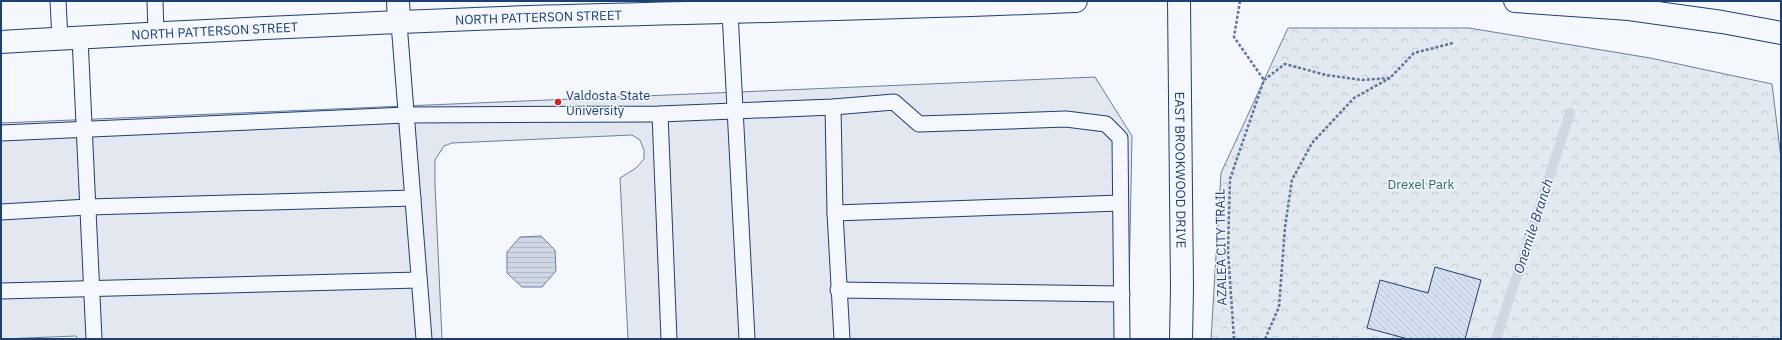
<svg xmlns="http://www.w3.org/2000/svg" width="1782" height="340" viewBox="0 0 1782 340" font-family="'IBM Plex Sans',sans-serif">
  <defs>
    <pattern id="park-crowns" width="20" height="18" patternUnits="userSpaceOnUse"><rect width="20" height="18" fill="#e3e9f0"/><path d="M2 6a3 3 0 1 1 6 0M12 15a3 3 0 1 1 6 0" fill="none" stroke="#c2c9d1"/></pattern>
    <pattern id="water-rules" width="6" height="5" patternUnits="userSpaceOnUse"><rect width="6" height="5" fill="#cfd7e4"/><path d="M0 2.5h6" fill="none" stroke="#b1bac7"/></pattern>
    <pattern id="building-back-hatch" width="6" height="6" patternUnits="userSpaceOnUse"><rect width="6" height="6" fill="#d5e0f0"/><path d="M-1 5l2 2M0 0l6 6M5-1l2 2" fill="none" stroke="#b6c1d1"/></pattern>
  </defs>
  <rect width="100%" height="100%" fill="#f4f7fb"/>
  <path fill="url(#park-crowns)" stroke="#687fa3" d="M 1288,28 L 1469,28 L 1650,58 L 1772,84 L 1781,158 L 1781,339 L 1211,339 L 1221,173 Z"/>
  <path fill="#e3e8f0" stroke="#687fa3" d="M 1095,77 L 1132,136 L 1128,339 L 628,339 L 620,178 L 636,168 L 644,159 L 644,150 L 640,140 L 632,135 L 452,143 L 444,146 L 435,160 L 435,185 L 442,339 L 78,339 L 76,336 L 1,339 L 1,123 Z"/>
  <path fill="url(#water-rules)" stroke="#687fa3" d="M 541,236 L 555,250 L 556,271 L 542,287 L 522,287 L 507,273 L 507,252 L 520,237 Z"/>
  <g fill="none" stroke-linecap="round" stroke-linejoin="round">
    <path stroke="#cfd7e4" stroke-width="10" d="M 1496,339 L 1570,113"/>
  </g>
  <path fill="url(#building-back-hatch)" stroke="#1d3f73" d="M 1435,267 L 1481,280 L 1465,339 L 1408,339 L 1367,328 L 1380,280 L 1428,293 Z"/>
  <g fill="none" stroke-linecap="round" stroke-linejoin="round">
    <g stroke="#1d3f73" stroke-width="17">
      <g id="service">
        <path d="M 58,1 L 60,39"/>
        <path d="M 155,1 L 156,33"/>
        <path d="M 730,12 L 747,339"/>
        <path d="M 399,23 L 424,339"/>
        <path d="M 80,38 L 94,339"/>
        <path d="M 833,107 L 835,213 L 842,339"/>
        <path d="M 660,114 L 669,339"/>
        <path d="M 1,133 L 406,115 L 660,114 L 833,107 L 894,102 L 919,124 L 1066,119 L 1106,124 L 1120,138 L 1122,339"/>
        <path d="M 1,212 L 88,207 L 413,198"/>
        <path d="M 835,213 L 1120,203"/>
        <path d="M 838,290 L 1122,294"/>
        <path d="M 1,291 L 419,280"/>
      </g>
    </g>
    <g stroke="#1d3f73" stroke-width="24">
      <g id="minor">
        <path d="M 398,1 L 399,23"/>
        <path id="s1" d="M 1179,1 L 1182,288 L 1181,339"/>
      </g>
    </g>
    <g stroke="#1d3f73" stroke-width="24">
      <g id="secondary">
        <path d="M 1515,1 L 1629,9 L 1722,22 L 1781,33"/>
        <path id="s2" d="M 1,42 C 177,32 354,23 530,17 C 712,12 894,9 1076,1"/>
      </g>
    </g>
    <g stroke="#5e769c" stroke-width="2.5" stroke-dasharray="3 2" stroke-linecap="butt">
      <path d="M 1240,1 L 1234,37 L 1264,80"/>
      <path d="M 1264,80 L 1285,64 L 1326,75 L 1362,80 L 1390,78 L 1414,53 L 1453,43"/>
      <path d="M 1234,339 L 1228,251 L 1230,179 L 1264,80"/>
      <path d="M 1265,339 L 1279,307 L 1285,227 L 1292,180 L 1312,143 L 1354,98 L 1390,78"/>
    </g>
    <use href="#service" stroke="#f4f7fb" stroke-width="15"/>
    <use href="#minor" stroke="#f4f7fb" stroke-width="22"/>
    <use href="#secondary" stroke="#f4f7fb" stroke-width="22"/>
  </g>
  <circle fill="#c62828" stroke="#f4f7fb" stroke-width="1.5" cx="558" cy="102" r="4"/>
  <g text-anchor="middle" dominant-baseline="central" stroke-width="3" stroke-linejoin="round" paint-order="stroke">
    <g font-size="13" fill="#1d3f73" stroke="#f4f7fb">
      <text stroke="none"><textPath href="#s2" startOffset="538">NORTH PATTERSON STREET</textPath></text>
      <text stroke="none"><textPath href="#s2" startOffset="214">NORTH PATTERSON STREET</textPath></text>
      <text stroke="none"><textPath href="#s1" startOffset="169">EAST BROOKWOOD DRIVE</textPath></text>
      <text transform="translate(1221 247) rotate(-91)">AZALEA CITY TRAIL</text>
    </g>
    <g font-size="13" fill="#1d3f73" stroke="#f4f7fb" text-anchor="start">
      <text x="566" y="95">Valdosta State<tspan x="566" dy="15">University</tspan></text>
    </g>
    <g font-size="13" fill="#2c6c60" stroke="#f4f7fb">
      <text x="1421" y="184">Drexel Park</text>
    </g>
    <g font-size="14" font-style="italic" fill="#1d3f73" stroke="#f4f7fb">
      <text transform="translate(1533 226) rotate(-72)">Onemile Branch</text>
    </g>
  </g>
  <rect width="1782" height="340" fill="none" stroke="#1d3f73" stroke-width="4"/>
</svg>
